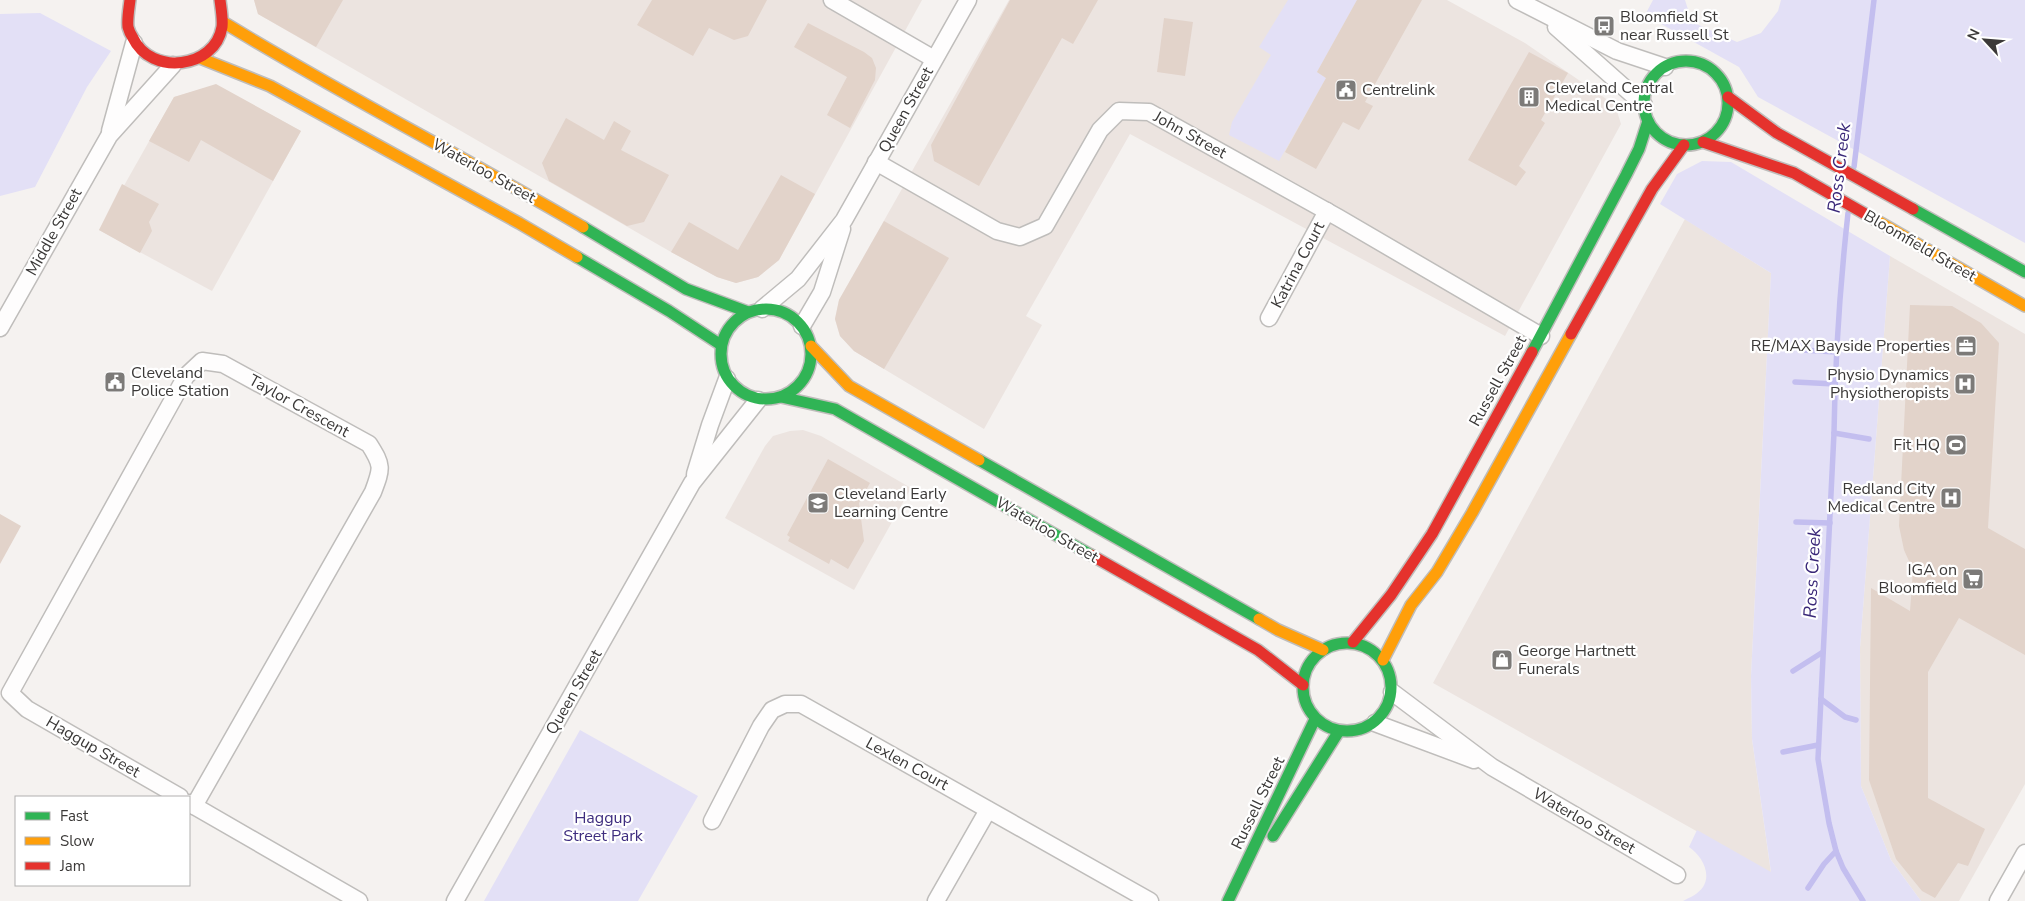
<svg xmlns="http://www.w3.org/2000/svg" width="2025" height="901" viewBox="0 0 2025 901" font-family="'Nunito Sans',sans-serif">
  <rect width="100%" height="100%" fill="#f5f2f0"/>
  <g fill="#ece4e0">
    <path d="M 254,0 L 922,0 L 779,260 L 758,277 L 736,283 L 717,277 L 671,252 L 258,14 Z"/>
    <path d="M 1009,0 L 1447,0 L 1525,43 L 1615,105 L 1621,124 L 1505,336 L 1130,134 L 1026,316 L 1042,325 L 984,429 L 854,351 L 840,336 L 835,319 L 839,300 Z"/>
    <path d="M 216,85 L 301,131 L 212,291 L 99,230 L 174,97 Z"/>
    <path d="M 1685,219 L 1771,273 L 1751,676 L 1752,739 L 1771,873 L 1433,683 Z"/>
    <path d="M 1890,256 L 2025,334 L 2025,784 L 1959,901 L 1921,901 L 1891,860 L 1861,786 L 1860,648 Z"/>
    <path d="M 803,430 L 821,436 L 911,488 L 854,590 L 725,518 L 765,446 L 773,436 L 790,431 Z"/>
  </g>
  <g fill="#e3e0f6">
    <path d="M 1288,0 L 1357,0 L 1317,72 L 1326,78 L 1279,161 L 1229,135 L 1232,122 L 1271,55 L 1259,47 Z"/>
    <path d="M 1653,0 L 1685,0 L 1692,22 L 1737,42 L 1761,33 L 1778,11 L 1781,0 L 2025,0 L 2025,243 L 1758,97 L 1739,67 L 1645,15 Z"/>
    <path d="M 40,13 L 111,51 L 87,87 L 35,187 L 0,196 L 0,14 Z"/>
    <path d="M 1702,161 L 1731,162 L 1890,256 L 1860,648 L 1861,786 L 1891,860 L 1921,901 L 1683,901 C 1691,897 1698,894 1703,887 C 1712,873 1701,855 1689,847 L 1697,830 L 1771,872 L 1752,739 L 1751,676 L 1771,273 L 1660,204 L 1677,174 Z"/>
    <path d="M 580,730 L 698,796 L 638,901 L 484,901 Z"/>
  </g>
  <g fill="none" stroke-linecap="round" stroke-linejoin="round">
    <g stroke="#c3beef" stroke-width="5.5">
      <path d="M 1854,167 L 1874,0"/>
      <path d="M 1848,213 C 1840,286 1835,360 1834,433 L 1818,759 L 1829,823 L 1836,851 L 1843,868 L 1863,901"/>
      <path d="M 1801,350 L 1837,352"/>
      <path d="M 1795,382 L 1835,384"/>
      <path d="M 1834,433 L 1869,439"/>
      <path d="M 1796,522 L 1830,523"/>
      <path d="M 1793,671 L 1823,652"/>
      <path d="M 1821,699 L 1845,717 L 1856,720"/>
      <path d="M 1783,752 L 1818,745"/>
      <path d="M 1808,888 L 1824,864 L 1836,851"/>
    </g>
  </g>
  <g fill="#e2d3ca">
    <path d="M 254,0 L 343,0 L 316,47 L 258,14 Z"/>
    <path d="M 652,0 L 767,0 L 748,36 L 734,40 L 709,28 L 693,56 L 637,25 Z"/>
    <path d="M 1010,0 L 1098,0 L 1073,44 L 1062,38 L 979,186 L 934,161 L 931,145 Z"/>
    <path d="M 1357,0 L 1422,0 L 1365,102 L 1373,106 L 1359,130 L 1343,122 L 1316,169 L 1285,152 L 1326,78 L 1317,72 Z"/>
    <path d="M 1164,18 L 1193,22 L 1185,76 L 1157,72 Z"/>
    <path d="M 808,23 L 864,52 L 872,58 L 876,68 L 875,80 L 850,128 L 827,115 L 847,77 L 794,47 Z"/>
    <path d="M 1529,52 L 1568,73 L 1541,120 L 1545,123 L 1519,166 L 1526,172 L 1516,186 L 1468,160 Z"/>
    <path d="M 216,84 L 301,131 L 273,181 L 201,140 L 189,162 L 149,141 L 174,97 Z"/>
    <path d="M 566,118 L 604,140 L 614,121 L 631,131 L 621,150 L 669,175 L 644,222 L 627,226 L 549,181 L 542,163 Z"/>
    <path d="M 781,175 L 815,194 L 779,260 L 758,277 L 736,283 L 717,277 L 671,252 L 689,222 L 738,250 Z"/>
    <path d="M 122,184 L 159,204 L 149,222 L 152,231 L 140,253 L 99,230 Z"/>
    <path d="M 884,221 L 949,258 L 884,369 L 854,351 L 840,336 L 835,319 L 839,300 Z"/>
    <path d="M 1910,305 L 1952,306 L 1981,323 L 1999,343 L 1988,528 L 2025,549 L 2025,655 L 1959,618 L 1928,672 L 1928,798 L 1985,829 L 1968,866 L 1958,863 L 1935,898 L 1922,891 L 1896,859 L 1869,780 L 1871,588 L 1910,611 L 1913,570 L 1904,550 L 1899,526 Z"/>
    <path d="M 828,459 L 870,483 L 859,503 L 864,541 L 848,569 L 831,559 L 829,564 L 788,541 L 790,537 L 787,535 Z"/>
    <path d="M 0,514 L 21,526 L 0,564 Z"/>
  </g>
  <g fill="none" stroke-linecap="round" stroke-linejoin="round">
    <g stroke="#bfbdbb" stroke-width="19">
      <g id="street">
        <path d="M 832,0 L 934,59"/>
        <path d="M 1517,0 L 1617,51 L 1665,67"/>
        <path d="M 1556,27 L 1644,105"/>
        <path d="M 110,131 L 134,43"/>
        <path d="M 876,162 L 997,231 L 1020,237 L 1045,226 L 1100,130 L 1119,111 L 1149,112 L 1339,218 L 1541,336"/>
        <path d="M 762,309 L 798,279 L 844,220 L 968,0"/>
        <path d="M 1269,318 L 1327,211"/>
        <path d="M 802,326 L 822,292 L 842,229"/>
        <path d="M 0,328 L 109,136 L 173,65"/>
        <path d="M 695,474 L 710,425 L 727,379"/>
        <path d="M 1392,692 L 1492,767 L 1677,875"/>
        <path d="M 1375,723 L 1474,760"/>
        <path d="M 180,797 L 27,709 L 10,693 L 186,376 L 202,361 L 223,364 L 369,444 C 383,466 382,468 373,492 L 194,806"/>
        <path d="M 189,803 L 359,901"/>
        <path d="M 712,821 L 761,726 L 772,710 L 785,704 L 801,704 L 1150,901"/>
        <path d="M 455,901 L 692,483 L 758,400"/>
        <path d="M 936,901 L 988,810"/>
        <path d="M 1998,901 L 2025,853"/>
      </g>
    </g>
    <g stroke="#bfbdbb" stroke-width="14">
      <g id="fast">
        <circle cx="1686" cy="103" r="42"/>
        <path d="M 1913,209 L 2025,272"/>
        <path d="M 583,227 L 686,289 L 748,312"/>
        <path d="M 577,257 L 669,311 L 721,345"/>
        <circle cx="766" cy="354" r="45"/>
        <path d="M 1532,352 L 1626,175 L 1639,149 L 1648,121"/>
        <path d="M 781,397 L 835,409 L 1091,555"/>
        <path d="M 979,460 L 1259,619"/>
        <circle cx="1347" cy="687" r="44"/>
        <path d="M 1273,836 L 1339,731"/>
        <path d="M 1228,901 L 1315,719"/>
      </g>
    </g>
    <g stroke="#bfbdbb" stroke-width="14">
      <g id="slow">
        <path d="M 223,22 C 341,94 464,157 583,227"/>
        <path d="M 200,58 L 270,86 L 519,223 L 577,257"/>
        <path d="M 1867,215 L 2025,306"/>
        <path d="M 811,346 L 849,386 L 979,460"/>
        <path d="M 1259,619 L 1278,630 L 1323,650"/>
        <path d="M 1383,660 L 1411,605 L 1437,572 L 1472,513 L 1571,334"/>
      </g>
    </g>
    <g stroke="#bfbdbb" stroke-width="14">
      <g id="jam">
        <path d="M 130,0 C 129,8 127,19 128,27 C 129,31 131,35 133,38 C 151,76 215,69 222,27 C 223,19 221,8 220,0"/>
        <path d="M 1728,97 L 1777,133 L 1913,209"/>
        <path d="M 1703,142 L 1794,173 L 1867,215"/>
        <path d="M 1571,334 L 1652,189 L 1684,145"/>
        <path d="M 1091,555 L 1258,650 L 1303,685"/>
        <path d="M 1353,642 L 1391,595 L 1432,534 L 1532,352"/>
      </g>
    </g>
    <use href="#street" stroke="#fefdfd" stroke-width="16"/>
    <use href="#fast" stroke="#30b455" stroke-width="11"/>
    <use href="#slow" stroke="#ff9f0a" stroke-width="11"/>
    <use href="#jam" stroke="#e5322d" stroke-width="11"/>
  </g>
  <defs>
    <g id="bus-square" transform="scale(1.125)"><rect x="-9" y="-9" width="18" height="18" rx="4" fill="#7c7a78" stroke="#fff"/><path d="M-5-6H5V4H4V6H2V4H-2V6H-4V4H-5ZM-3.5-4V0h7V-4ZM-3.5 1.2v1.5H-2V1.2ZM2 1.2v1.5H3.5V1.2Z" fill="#fff"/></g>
    <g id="civic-square" transform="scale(1.125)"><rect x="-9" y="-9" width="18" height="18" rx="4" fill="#7c7a78" stroke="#fff"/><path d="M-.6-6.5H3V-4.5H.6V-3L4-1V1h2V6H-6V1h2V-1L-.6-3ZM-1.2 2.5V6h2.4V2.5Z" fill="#fff"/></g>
    <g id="building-square" transform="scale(1.125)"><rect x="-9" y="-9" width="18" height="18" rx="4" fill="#7c7a78" stroke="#fff"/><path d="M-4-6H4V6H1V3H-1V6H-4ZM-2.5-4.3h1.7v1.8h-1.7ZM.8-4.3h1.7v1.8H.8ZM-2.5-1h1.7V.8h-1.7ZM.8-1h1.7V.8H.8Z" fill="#fff"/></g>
    <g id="office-square" transform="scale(1.125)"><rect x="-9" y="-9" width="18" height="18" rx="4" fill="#7c7a78" stroke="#fff"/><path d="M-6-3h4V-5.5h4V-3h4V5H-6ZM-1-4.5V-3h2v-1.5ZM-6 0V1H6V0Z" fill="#fff"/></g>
    <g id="hospital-square" transform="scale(1.125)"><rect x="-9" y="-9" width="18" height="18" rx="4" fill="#7c7a78" stroke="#fff"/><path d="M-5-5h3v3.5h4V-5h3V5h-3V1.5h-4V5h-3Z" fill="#fff"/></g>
    <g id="stadium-square" transform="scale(1.125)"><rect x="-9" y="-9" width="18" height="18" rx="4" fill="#7c7a78" stroke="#fff"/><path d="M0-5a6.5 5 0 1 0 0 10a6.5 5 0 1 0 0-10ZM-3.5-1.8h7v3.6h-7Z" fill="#fff"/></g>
    <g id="school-square" transform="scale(1.125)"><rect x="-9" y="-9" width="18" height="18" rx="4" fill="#7c7a78" stroke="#fff"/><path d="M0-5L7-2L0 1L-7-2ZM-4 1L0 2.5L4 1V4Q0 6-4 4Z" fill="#fff"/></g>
    <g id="supermarket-square" transform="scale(1.125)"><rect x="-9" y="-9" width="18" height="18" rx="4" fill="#7c7a78" stroke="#fff"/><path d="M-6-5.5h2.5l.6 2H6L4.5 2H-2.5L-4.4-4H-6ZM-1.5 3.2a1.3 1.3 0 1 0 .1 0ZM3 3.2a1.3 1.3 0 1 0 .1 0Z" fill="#fff"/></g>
    <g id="shop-square" transform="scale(1.125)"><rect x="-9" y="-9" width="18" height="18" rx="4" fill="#7c7a78" stroke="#fff"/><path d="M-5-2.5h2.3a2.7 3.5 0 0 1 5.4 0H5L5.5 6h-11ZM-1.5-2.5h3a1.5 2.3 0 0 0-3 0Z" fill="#fff"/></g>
  </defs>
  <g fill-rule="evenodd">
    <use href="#bus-square" x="1604" y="26"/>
    <use href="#civic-square" x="1346" y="90"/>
    <use href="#building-square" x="1529" y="97"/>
    <use href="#office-square" x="1966" y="346"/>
    <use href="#civic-square" x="115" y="382"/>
    <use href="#hospital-square" x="1965" y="384"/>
    <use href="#stadium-square" x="1956" y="445"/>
    <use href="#hospital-square" x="1951" y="498"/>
    <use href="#school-square" x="818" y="503"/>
    <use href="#supermarket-square" x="1973" y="579"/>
    <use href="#shop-square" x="1502" y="660"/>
  </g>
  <g text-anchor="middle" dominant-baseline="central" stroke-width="4.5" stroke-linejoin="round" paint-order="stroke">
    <g font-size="16" fill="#3b3938" stroke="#fff" text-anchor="start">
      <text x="1620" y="17">Bloomfield St<tspan x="1620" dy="18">near Russell St</tspan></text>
      <text x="1545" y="88">Cleveland Central<tspan x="1545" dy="18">Medical Centre</tspan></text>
      <text x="1362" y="90">Centrelink</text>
      <text x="1950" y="346" text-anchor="end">RE/MAX Bayside Properties</text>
      <text x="131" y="373">Cleveland<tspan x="131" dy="18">Police Station</tspan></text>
      <text x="1949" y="375" text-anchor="end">Physio Dynamics<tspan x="1949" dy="18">Physiotheropists</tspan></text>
      <text x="1940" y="445" text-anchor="end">Fit HQ</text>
      <text x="1935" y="489" text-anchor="end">Redland City<tspan x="1935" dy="18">Medical Centre</tspan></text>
      <text x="834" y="494">Cleveland Early<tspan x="834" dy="18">Learning Centre</tspan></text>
      <text x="1957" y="570" text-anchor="end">IGA on<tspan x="1957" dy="18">Bloomfield</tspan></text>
      <text x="1518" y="651">George Hartnett<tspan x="1518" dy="18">Funerals</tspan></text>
    </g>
    <g font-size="16" fill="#3b3938" stroke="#fff">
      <text transform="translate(906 110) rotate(-61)">Queen Street</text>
      <text transform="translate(1190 135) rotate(29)">John Street</text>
      <text transform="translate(484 171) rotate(29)">Waterloo Street</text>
      <text transform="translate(54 232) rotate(-61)">Middle Street</text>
      <text transform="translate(1920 246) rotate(30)">Bloomfield Street</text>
      <text transform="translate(1298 265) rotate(-62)">Katrina Court</text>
      <text transform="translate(1498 381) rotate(-61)">Russell Street</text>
      <text transform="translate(299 406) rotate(29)">Taylor Crescent</text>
      <text transform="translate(1047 530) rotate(30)">Waterloo Street</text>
      <text transform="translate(574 692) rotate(-60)">Queen Street</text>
      <text transform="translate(93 747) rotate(30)">Haggup Street</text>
      <text transform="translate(907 764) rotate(29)">Lexlen Court</text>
      <text transform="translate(1258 803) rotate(-64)">Russell Street</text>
      <text transform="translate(1584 821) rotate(30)">Waterloo Street</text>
    </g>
    <g font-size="16" fill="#3e2d7f" stroke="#fff">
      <text x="603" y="818">Haggup<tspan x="603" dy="18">Street Park</tspan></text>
    </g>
    <g font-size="18" font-style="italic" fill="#392778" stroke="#fff">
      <text transform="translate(1839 168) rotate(-83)">Ross Creek</text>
      <text transform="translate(1812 573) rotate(-87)">Ross Creek</text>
    </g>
  </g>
  <rect x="15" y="796" width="175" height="90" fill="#ffffff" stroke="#b1b0af"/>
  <rect x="25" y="812" width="25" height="8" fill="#30b455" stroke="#b1b0af"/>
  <text x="60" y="821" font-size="15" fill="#3b3938">Fast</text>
  <rect x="25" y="837" width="25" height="8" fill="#ff9f0a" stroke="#b1b0af"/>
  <text x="60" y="846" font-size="15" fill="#3b3938">Slow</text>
  <rect x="25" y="862" width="25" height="8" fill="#e5322d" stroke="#b1b0af"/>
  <text x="60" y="871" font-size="15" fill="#3b3938">Jam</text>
  <g transform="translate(1985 40) rotate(296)" stroke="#ffffff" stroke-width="4" paint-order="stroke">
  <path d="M0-4L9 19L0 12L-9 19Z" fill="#3b3938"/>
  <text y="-8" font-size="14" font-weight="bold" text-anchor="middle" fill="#3b3938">N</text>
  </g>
</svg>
